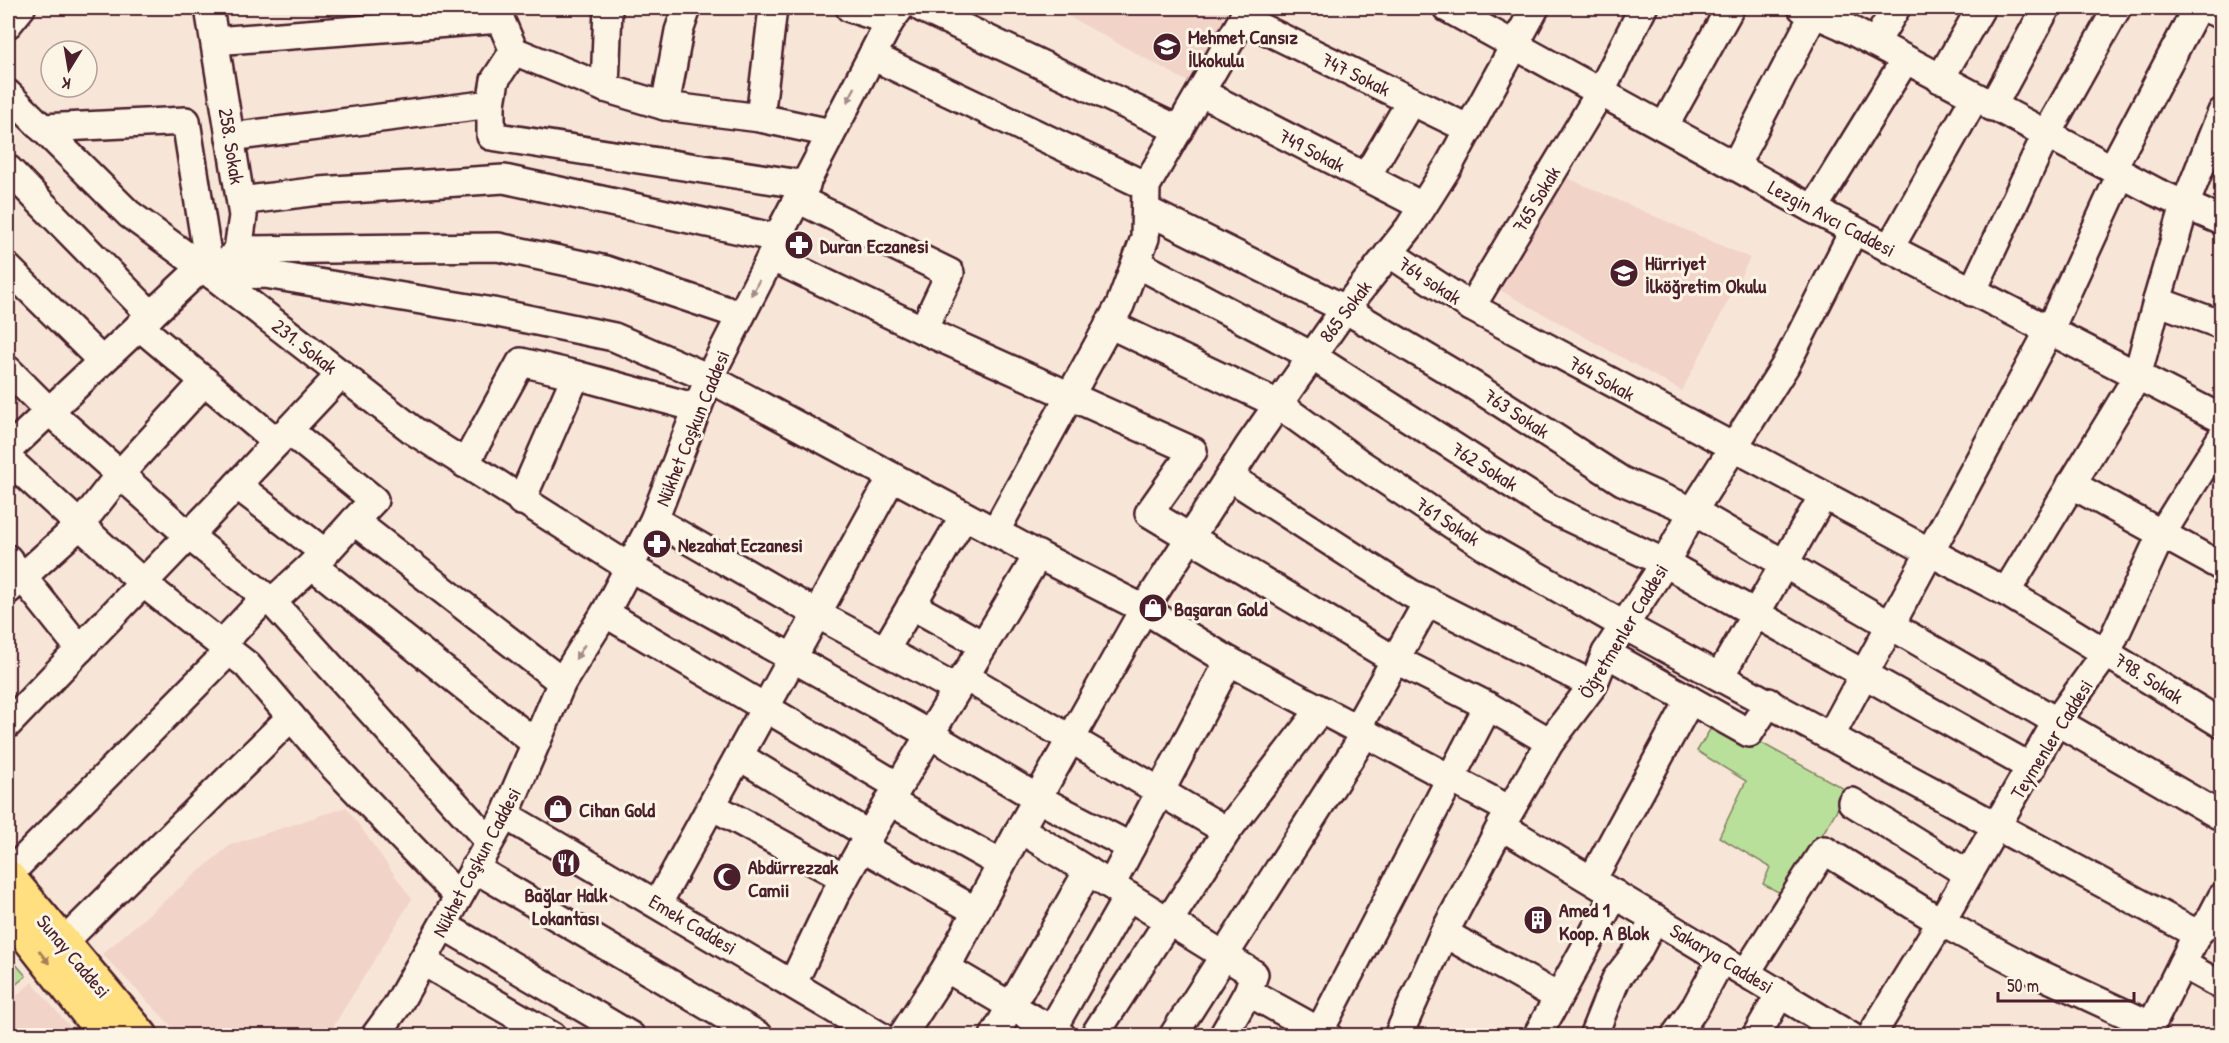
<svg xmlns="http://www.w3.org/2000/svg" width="2229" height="1043" viewBox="0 0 2229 1043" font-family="'Patrick Hand',sans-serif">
  <rect width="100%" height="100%" fill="#f7e6d7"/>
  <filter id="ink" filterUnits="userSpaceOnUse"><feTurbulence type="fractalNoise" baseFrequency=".0167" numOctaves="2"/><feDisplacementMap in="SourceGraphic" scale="12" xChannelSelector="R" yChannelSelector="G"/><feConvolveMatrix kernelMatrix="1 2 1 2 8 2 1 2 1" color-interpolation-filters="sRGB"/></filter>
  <g filter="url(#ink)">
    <g fill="#f1d4c7">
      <path d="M 1053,8 L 1219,8 L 1227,11 L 1192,84 Z"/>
      <path d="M 1563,176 L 1750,258 L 1682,391 L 1498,289 Z"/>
      <path d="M 8,391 L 31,417 L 8,438 Z"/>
      <path d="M 346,807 L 412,899 L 328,1035 L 180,1035 L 102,954 L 230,845 Z"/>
      <path d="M 32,982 L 77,1035 L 8,1035 L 8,1003 Z"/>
    </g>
    <g fill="#b9e09b" stroke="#828063" stroke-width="1.5">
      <path d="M 1714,723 L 1758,741 L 1848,791 L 1786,896 L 1763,884 L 1770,867 L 1719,837 L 1746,781 L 1697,751 Z"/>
      <path d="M 8,955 L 26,976 L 8,991 Z"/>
    </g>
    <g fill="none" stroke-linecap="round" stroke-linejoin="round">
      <g stroke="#4a1f2b" stroke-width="32">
        <g id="minor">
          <path d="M 209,8 L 243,216 L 238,250 L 227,262"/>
          <path d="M 501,8 L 500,19 L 514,51 L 605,88 L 665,106 L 760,118 L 831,133"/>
          <path d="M 850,8 L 890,21"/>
          <path d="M 922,8 L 1179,130"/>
          <path d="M 1447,8 L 1813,209 L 2222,419"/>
          <path d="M 1802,8 L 1841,25 L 2156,192 L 2222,221"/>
          <path d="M 2205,8 L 2222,15"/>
          <path d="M 1243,19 L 1469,129"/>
          <path d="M 8,24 L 21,8"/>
          <path d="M 215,41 L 500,19"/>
          <path d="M 1875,43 L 1896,8"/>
          <path d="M 872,56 L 1146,186"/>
          <path d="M 1940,79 L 1981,8"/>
          <path d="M 605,88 L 608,8"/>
          <path d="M 1202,93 L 1422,206"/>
          <path d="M 8,94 L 129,214 L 214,276 L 414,431 L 627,566 L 929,734 L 1037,798 L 1131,847"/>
          <path d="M 491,104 L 495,80 L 514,51"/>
          <path d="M 665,106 L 679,31 L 687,8"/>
          <path d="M 1992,107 L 2046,8"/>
          <path d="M 760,118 L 773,8"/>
          <path d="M 1664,127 L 1730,8"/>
          <path d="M 230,137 L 491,104 L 491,136 L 806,185"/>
          <path d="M 1735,166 L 1817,8"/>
          <path d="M 8,169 L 151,315"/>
          <path d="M 2112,169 L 2197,8"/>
          <path d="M 1366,177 L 1411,101"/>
          <path d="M 798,199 L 950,273 L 923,330"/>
          <path d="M 241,201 L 319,191 L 504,179 L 777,238"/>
          <path d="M 1813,209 L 1905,60"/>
          <path d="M 1146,210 L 1345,309 L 1471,384 L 1622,481 L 1693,511 L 2222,817"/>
          <path d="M 1889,249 L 1975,97"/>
          <path d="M 238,250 L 498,247 L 606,270 L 740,315"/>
          <path d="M 1389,253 L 1471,307 L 1930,552 L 1831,735"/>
          <path d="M 771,257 L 923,330 L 1193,451 L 1149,513 L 1388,656 L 1488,706 L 1550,742"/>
          <path d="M 1136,263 L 1312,356 L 1551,509 L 1665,563 L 2032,768"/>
          <path d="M 8,268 L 102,361"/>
          <path d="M 214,276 L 265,274 L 493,312 L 614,337 L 709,378 L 1038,555 L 1144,609 L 1249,446 L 1345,309 L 1409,228 L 1449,165 L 1535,8"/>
          <path d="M 1972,292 L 2046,135 L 2117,8"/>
          <path d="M 2157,301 L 2185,205 L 2222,112"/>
          <path d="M 1471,307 L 1601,91 L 1643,8"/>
          <path d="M 1109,324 L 1278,404 L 1358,462 L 1483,545 L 1625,626 L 2197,934"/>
          <path d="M 2222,325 L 2157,301 L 2137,377 L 2006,592 L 2222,724"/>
          <path d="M 139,326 L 277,442"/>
          <path d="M 8,370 L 49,411 L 189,536 L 272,602 L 489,841"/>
          <path d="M 341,374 L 237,485 L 325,553 L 354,521 L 562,682"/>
          <path d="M 288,430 L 374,500 L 354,521"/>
          <path d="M 8,450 L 202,267 L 207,254 L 186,121 L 42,128"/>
          <path d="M 8,459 L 143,583 L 247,665 L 334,767 L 458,896"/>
          <path d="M 465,464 L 521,362 L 576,375"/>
          <path d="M 1230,477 L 1410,593 L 1593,685"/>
          <path d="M 2071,484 L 2222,567"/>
          <path d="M 521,501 L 576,375 L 697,408"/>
          <path d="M 654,520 L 817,614 L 956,689"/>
          <path d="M 995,532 L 1120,305 L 1145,238 L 1146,186 L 1249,8"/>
          <path d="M 325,553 L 312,565 L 534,742"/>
          <path d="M 8,559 L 80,649"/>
          <path d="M 8,590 L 80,525 L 120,474 L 205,381"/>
          <path d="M 2006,592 L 1930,552 L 2049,331 L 2121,174"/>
          <path d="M 272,602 L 312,565"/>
          <path d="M 911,605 L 983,645"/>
          <path d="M 605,613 L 898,786"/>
          <path d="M 221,645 L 266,597"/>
          <path d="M 885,650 L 964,516"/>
          <path d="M 1606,653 L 1749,733 L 1769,702"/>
          <path d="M 964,676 L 1227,831"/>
          <path d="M 1720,676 L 1823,496"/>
          <path d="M 8,724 L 237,485"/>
          <path d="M 1357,728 L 1428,601"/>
          <path d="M 739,756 L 869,835"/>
          <path d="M 889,801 L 1001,864"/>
          <path d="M 1852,802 L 1968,874"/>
          <path d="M 712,806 L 844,878"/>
          <path d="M 505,815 L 880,1036"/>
          <path d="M 1501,826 L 1850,1036"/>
          <path d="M 1020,829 L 1144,609 L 1229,661 L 1510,810"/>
          <path d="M 862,847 L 976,911"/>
          <path d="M 474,868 L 759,1036"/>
          <path d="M 8,875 L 229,651"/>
          <path d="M 1592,880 L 1690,700"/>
          <path d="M 1111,885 L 1229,661"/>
          <path d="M 658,903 L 892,477"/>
          <path d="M 443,925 L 631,1036"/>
          <path d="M 1444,933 L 1558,997"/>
          <path d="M 63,943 L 291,717"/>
          <path d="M 422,961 L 552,1036"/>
          <path d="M 2182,964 L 2222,986"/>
          <path d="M 946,968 L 1020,829 L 1254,974 L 1248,992 L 1328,1036"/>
          <path d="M 1746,973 L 1824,850 L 1941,922 L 2029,969 L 2150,1025"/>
          <path d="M 793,983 L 835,895 L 862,847 L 1038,555"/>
          <path d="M 375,1036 L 397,1006 L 505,815 L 562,682 L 605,613 L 654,520 L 709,378 L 771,257 L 777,238 L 890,21 L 900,8"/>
          <path d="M 902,1036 L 946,968 L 1062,1036"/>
          <path d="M 994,1036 L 1088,871"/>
          <path d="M 1048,1036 L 1128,896"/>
          <path d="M 1094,1036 L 1227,831 L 1320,710"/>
          <path d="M 1173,1036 L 1365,734"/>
          <path d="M 1223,1036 L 1248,992"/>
          <path d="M 1317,1036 L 1488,706"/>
          <path d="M 1398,1036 L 1444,933 L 1501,826 L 1550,742 L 1593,685 L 1606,653 L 1665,563 L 1693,511 L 1785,366 L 1854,230"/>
          <path d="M 1537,1036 L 1615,894"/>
          <path d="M 1593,1036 L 1616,979 L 1637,952 L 1655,918"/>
          <path d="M 1675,1036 L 1696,1006 L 1722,958"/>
          <path d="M 1756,1036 L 1780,994"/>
          <path d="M 1871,1036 L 1941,922 L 2057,721 L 2107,652 L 2162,533 L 2222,437"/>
          <path d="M 2146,1036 L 2197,934 L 2210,920 L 2222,897"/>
        </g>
      </g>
      <g stroke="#4a1f2b" stroke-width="38">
        <g id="major">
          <path d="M 8,877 L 141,1036"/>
          <path d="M 8,911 L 106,1036"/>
        </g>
      </g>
      <use href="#minor" stroke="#fcf5e5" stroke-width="27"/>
      <use href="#major" stroke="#ffdf80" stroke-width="33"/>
    </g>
    <defs><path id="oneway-solid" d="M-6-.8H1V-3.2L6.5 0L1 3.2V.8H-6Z" transform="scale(1.5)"/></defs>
    <g fill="#a38a88">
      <use href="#oneway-solid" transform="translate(851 95) rotate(118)"/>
      <use href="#oneway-solid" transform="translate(755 288) rotate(118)"/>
      <use href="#oneway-solid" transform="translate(580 652) rotate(122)"/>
    </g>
    <use fill="#a47f56" href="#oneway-solid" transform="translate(44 957) rotate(52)"/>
  </g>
  <defs>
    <g id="school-disc" transform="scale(1.5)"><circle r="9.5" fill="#4a1f2b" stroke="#fcf5e5"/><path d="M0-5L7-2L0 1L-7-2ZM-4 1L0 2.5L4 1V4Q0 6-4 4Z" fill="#fff"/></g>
    <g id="pharmacy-disc" transform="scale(1.5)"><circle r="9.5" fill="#4a1f2b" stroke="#fcf5e5"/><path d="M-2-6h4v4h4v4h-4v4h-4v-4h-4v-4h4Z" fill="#fff"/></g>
    <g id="shop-disc" transform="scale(1.5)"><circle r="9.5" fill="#4a1f2b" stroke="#fcf5e5"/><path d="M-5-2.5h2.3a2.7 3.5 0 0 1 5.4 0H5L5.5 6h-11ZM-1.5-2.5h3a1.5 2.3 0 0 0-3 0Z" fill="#fff"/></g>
    <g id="restaurant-disc" transform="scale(1.5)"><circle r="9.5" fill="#4a1f2b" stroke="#fcf5e5"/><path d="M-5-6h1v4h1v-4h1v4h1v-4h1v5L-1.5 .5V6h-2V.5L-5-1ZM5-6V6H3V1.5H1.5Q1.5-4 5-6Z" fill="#fff"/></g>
    <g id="mosque-disc" transform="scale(1.5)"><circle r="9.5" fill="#4a1f2b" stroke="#fcf5e5"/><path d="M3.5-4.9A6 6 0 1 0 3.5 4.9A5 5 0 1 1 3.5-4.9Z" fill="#fff"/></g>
    <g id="building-disc" transform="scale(1.5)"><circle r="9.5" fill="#4a1f2b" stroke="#fcf5e5"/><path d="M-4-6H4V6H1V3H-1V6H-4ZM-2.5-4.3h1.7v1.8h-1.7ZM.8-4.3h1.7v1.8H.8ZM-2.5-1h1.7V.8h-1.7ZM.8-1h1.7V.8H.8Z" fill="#fff"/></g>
  </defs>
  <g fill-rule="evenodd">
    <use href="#school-disc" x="1167" y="47"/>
    <use href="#pharmacy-disc" x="799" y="245"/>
    <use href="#school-disc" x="1624" y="273"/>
    <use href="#pharmacy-disc" x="657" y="544"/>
    <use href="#shop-disc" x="1153" y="608"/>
    <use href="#shop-disc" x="558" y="809"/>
    <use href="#restaurant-disc" x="566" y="863"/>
    <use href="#mosque-disc" x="727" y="877"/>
    <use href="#building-disc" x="1538" y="920"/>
  </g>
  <g text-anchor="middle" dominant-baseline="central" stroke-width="6" stroke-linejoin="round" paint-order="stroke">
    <g font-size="20" font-weight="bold" fill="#4a1f2b" stroke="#fcf5e5" text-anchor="start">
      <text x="1188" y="36">Mehmet Cansız<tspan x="1188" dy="23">İlkokulu</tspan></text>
      <text x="820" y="245">Duran Eczanesi</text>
      <text x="1645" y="262">Hürriyet<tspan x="1645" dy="23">İlköğretim Okulu</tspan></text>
      <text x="678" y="544">Nezahat Eczanesi</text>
      <text x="1174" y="608">Başaran Gold</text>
      <text x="579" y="809">Cihan Gold</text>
      <text x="748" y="866">Abdürrezzak<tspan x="748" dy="23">Camii</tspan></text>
      <text x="566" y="894" text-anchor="middle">Bağlar Halk<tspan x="566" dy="23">Lokantası</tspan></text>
      <text x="1559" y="909">Amed 1<tspan x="1559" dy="23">Koop. A Blok</tspan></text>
    </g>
    <g font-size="20" fill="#4a1f2b" stroke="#fcf5e5">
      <text transform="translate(1356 74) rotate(26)">747 Sokak</text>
      <text transform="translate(232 146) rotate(81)">258. Sokak</text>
      <text transform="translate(1312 150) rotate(27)">749 Sokak</text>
      <text transform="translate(1536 199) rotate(-59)">765 Sokak</text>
      <text transform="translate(1832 218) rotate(28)">Lezgin Avcı Caddesi</text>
      <text transform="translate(1430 280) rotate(33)">764 sokak</text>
      <text transform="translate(1345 311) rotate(-53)">865 Sokak</text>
      <text transform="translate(305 346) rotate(38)">231. Sokak</text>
      <text transform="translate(1602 378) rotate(29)">764 Sokak</text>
      <text transform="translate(1517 413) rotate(33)">763 Sokak</text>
      <text transform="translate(692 428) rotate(-68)">Nükhet Coşkun Caddesi</text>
      <text transform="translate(1485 466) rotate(32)">762 Sokak</text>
      <text transform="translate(1448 521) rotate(33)">761 Sokak</text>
      <text transform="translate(1623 631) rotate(-59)">Öğretmenler Caddesi</text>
      <text transform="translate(2149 678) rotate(32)">798. Sokak</text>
      <text transform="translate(2051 739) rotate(-58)">Teymenler Caddesi</text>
      <text transform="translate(476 862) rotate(-62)">Nükhet Coşkun Caddesi</text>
      <text transform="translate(693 924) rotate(31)">Emek Caddesi</text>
      <text transform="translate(74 956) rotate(50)">Sunay Caddesi</text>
      <text transform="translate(1722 958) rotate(31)">Sakarya Caddesi</text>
    </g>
  </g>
  <rect width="2229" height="1043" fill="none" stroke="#fcf5e5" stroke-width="30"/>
  <rect x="15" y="15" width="2199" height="1013" fill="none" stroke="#4a1f2b" stroke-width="2" filter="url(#ink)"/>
  <g transform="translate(69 69) rotate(191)"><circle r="28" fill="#fcf5e5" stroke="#b59f9b" stroke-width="1.5"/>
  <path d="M0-4.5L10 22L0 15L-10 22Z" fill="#4a1f2b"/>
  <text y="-9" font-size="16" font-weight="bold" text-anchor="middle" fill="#4a1f2b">K</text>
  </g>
  <path d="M1998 992v9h136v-9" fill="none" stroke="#4a1f2b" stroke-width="3"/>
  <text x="2007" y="992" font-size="18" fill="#4a1f2b" stroke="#fcf5e5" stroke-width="4.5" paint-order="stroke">50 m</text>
</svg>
